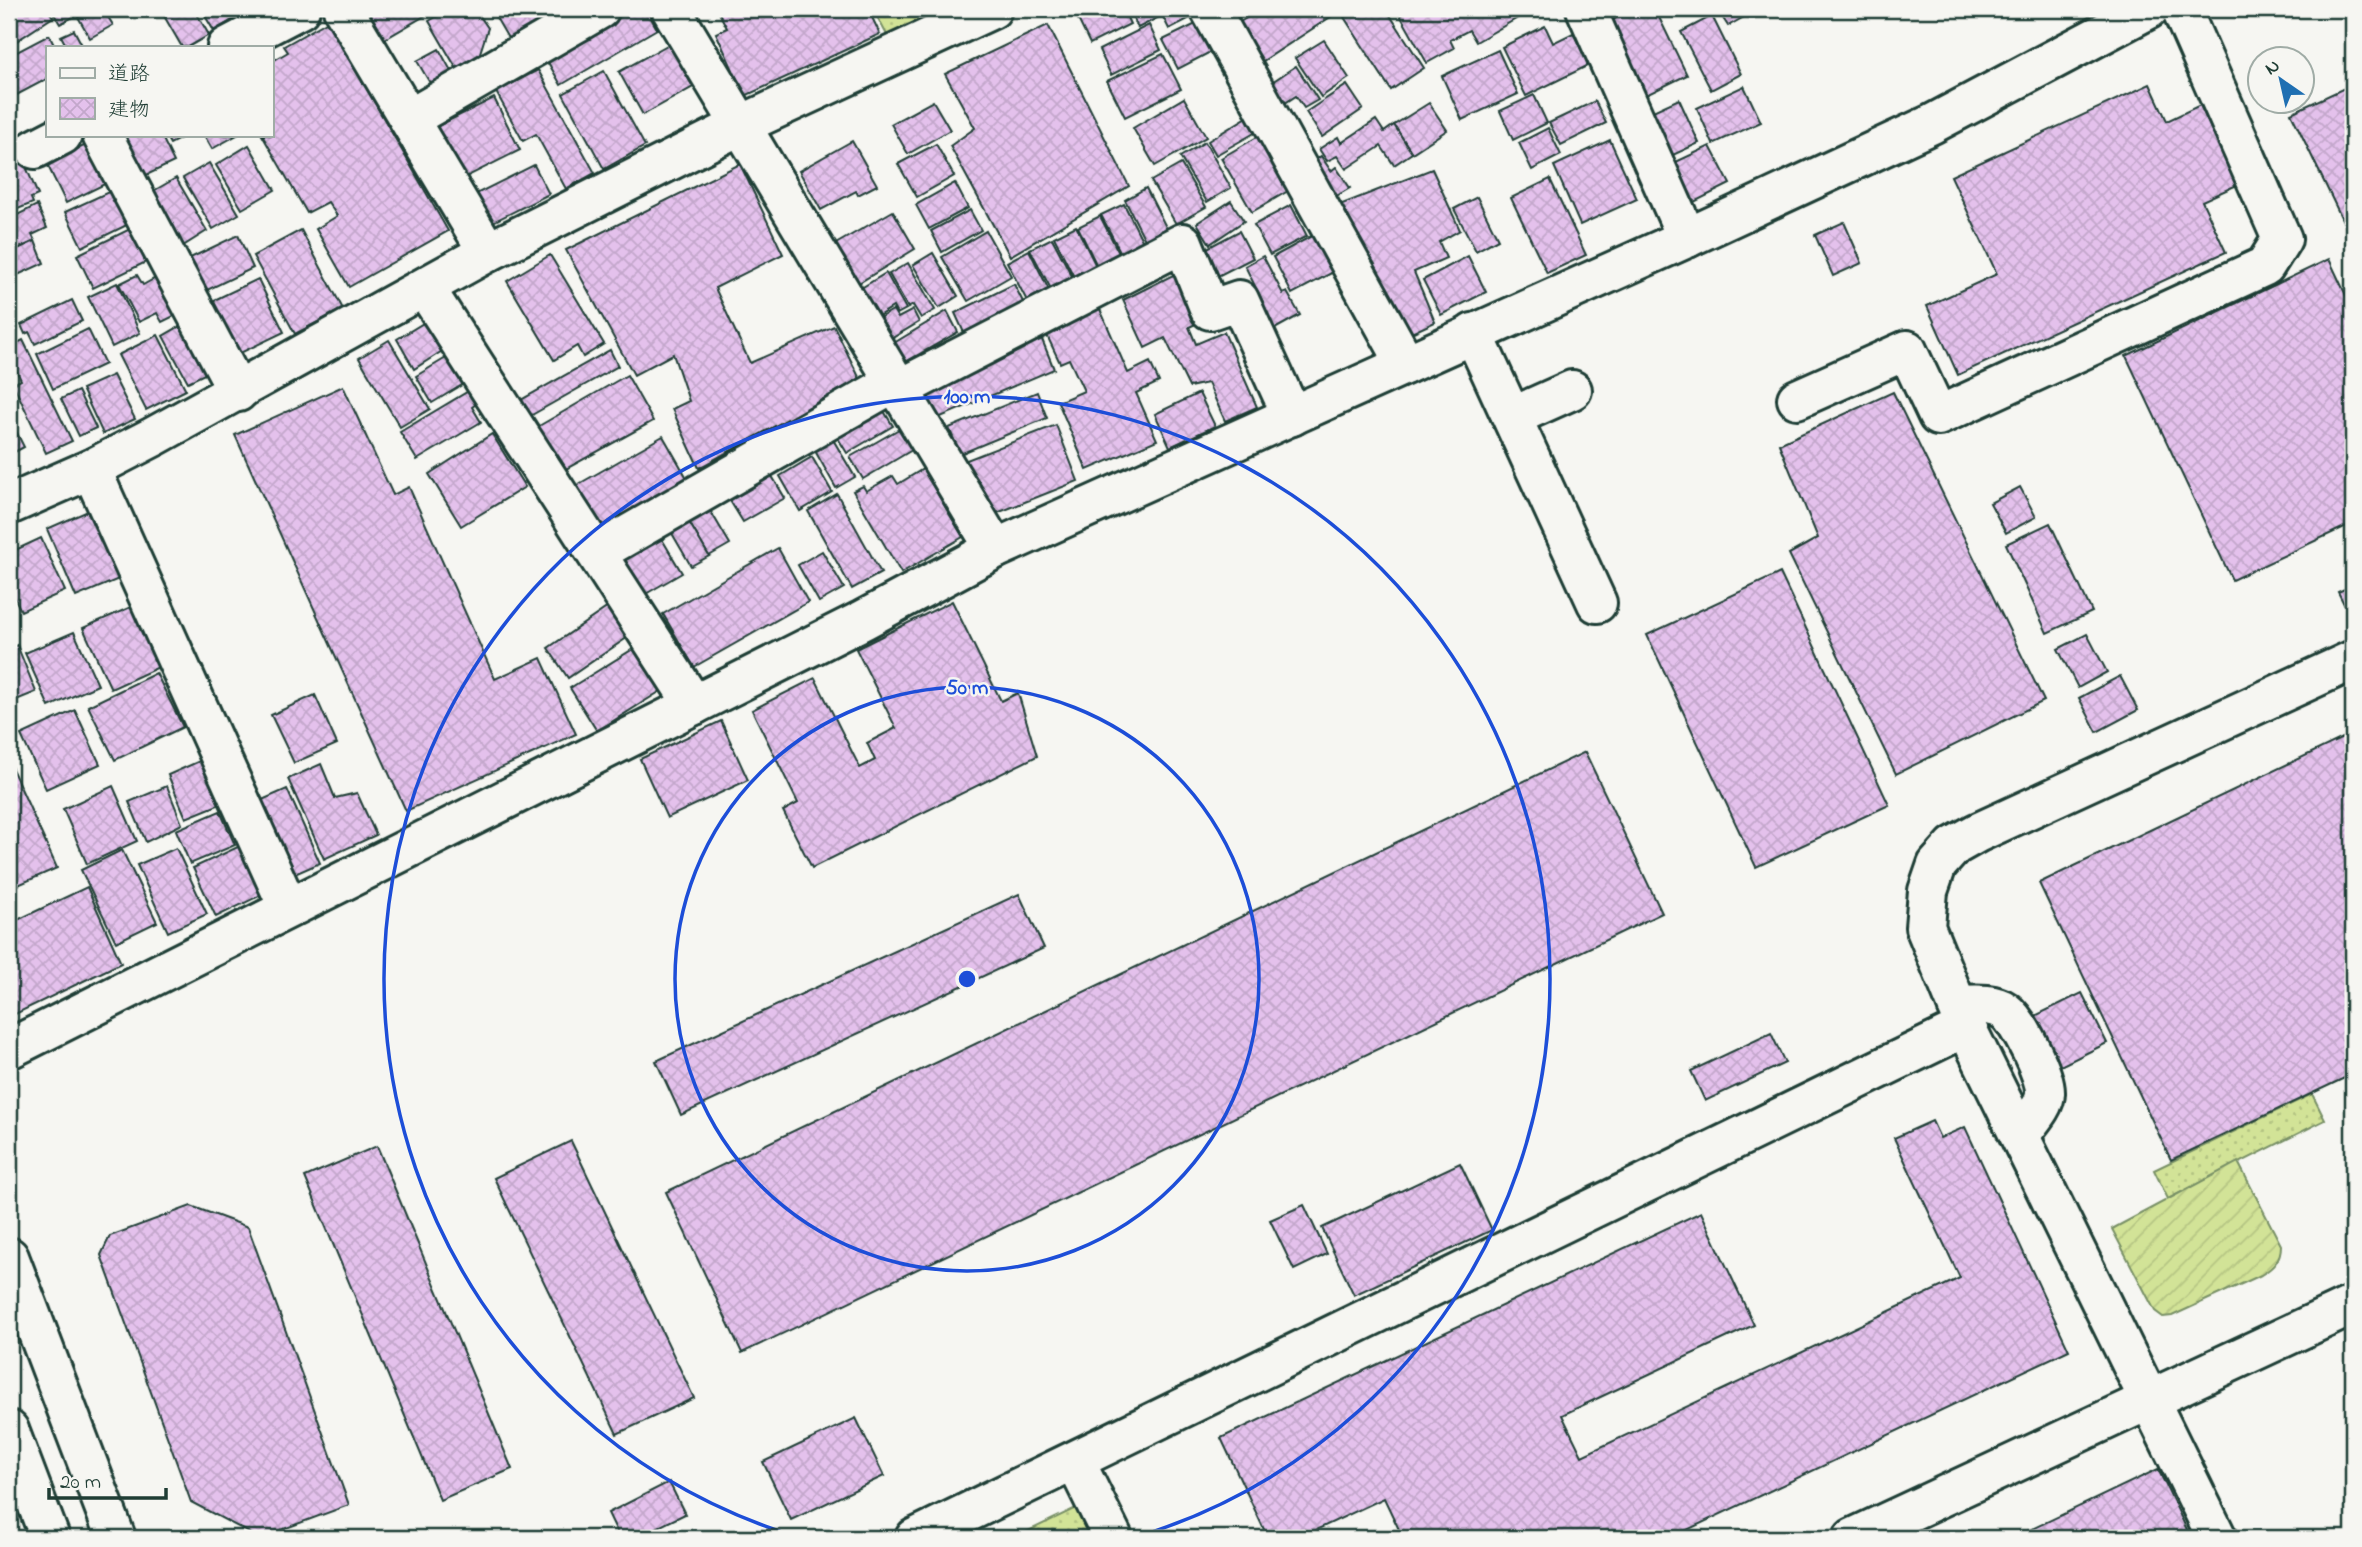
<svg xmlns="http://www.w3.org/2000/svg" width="2362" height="1547" viewBox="0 0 2362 1547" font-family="'Indie Flower','Klee One',sans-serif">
  <defs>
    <pattern id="grass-dots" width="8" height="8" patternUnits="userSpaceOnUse" patternTransform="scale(1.75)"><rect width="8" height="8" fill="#d2e397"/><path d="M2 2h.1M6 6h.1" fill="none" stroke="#b4c483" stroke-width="1.8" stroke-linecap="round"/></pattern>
    <pattern id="garden-furrows" width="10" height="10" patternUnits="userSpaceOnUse" patternTransform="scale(1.75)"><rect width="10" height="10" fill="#d2e397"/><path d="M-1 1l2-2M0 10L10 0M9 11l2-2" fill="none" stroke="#b4c483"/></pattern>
    <pattern id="building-cross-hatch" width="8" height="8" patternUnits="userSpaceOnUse" patternTransform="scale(1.75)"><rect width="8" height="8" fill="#e4c1ec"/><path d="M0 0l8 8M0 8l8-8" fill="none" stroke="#c3a7cb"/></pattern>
  </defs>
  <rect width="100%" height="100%" fill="#f6f6f2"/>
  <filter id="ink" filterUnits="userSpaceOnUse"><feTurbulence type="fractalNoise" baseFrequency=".0143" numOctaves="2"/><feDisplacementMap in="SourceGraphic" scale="14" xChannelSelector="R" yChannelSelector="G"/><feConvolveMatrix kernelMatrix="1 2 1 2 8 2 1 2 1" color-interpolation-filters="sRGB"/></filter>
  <g filter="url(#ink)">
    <g fill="url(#grass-dots)" stroke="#789066" stroke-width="2">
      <path d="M 873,9 L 950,9 L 888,37 Z"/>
      <path d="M 2312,1094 L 2325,1120 L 2168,1199 L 2154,1170 Z"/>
      <path d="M 1082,1505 L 1098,1538 L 1019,1538 L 1018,1536 Z"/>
    </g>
    <path fill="url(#garden-furrows)" stroke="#789066" stroke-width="2" d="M 2238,1162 L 2281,1245 C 2281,1260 2273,1268 2261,1275 L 2172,1316 L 2163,1317 L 2155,1311 L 2112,1229 Z"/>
    <g fill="url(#building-cross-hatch)" stroke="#1f3d34" stroke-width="2">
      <path d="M 24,9 L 47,9 L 53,17 L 15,42 L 9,32 L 9,19 Z"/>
      <path d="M 51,9 L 103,9 L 113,25 L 90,38 L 77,15 L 60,24 Z"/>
      <path d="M 160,9 L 194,9 L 209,35 L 188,47 L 182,47 Z"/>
      <path d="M 201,9 L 246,9 L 247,11 L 214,31 Z"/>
      <path d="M 359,9 L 423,9 L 426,15 L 378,43 Z"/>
      <path d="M 450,9 L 475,9 L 488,28 L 479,56 L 458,71 L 429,21 Z"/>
      <path d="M 491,9 L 551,9 L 553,14 L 509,40 Z"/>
      <path d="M 627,9 L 646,9 L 657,29 L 561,85 L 545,57 Z"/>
      <path d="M 717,9 L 868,9 L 880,34 L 745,96 L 716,33 L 727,28 Z"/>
      <path d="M 1073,9 L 1123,9 L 1130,24 L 1090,44 Z"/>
      <path d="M 1129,9 L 1157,9 L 1161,16 L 1138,28 Z"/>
      <path d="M 1159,9 L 1196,9 L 1198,14 L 1169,29 Z"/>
      <path d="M 1245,9 L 1332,9 L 1335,14 L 1263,61 L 1238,23 L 1250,16 Z"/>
      <path d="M 1357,9 L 1386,9 L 1424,68 L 1391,90 L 1344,17 Z"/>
      <path d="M 1412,9 L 1518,9 L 1521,16 L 1476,42 L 1469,30 L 1450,40 L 1454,48 L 1427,63 L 1400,15 Z"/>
      <path d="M 1635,9 L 1655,9 L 1687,75 L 1638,99 L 1602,25 Z"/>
      <path d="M 1670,9 L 1690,9 L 1675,17 Z"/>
      <path d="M 1717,9 L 1739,9 L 1744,17 L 1728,26 Z"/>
      <path d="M 1712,16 L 1741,74 L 1711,90 L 1681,32 Z"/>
      <path d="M 1206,19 L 1220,47 L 1178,69 L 1163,40 Z"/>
      <path d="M 328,21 L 448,231 L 349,287 L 316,229 L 337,216 L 328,202 L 307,213 L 262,135 L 271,135 L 271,53 L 276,59 L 288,52 L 284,46 Z"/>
      <path d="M 1048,25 L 1129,186 L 1010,256 L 950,146 L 975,128 L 945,74 Z"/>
      <path d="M 1149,25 L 1161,50 L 1111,75 L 1099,50 Z"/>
      <path d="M 1545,26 L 1553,43 L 1573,33 L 1589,65 L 1526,96 L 1502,47 Z"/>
      <path d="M 74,30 L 83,47 L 67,47 L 61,36 Z"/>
      <path d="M 49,35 L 55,47 L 47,47 L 47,79 L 9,99 L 9,56 Z"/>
      <path d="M 1324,40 L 1349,78 L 1321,97 L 1295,58 Z"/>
      <path d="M 669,44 L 693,87 L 643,115 L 619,72 Z"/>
      <path d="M 439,49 L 455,78 L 434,90 L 417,61 Z"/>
      <path d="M 1498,50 L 1518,94 L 1462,120 L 1442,76 Z"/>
      <path d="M 1163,54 L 1181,89 L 1125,117 L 1107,81 Z"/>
      <path d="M 1296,66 L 1318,100 L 1304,108 L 1296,96 L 1279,107 L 1266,86 Z"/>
      <path d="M 538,70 L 595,173 L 566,189 L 536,134 L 523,141 L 496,92 Z"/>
      <path d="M 604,71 L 645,146 L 604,169 L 563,94 Z"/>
      <path d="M 2150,84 L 2167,121 L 2200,105 L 2237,185 L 2202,201 L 2226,252 L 1958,375 L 1927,306 L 1997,274 L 1951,176 Z"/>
      <path d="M 2353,84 L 2353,242 L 2291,113 Z"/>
      <path d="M 1347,85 L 1363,109 L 1322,137 L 1306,112 Z"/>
      <path d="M 1744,86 L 1761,122 L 1713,144 L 1697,108 Z"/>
      <path d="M 1534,95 L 1547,123 L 1513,140 L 1500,111 Z"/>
      <path d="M 494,98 L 520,150 L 460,180 L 434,128 Z"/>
      <path d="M 1184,98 L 1206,137 L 1155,166 L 1133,128 Z"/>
      <path d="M 1679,99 L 1699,143 L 1662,160 L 1642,116 Z"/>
      <path d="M 933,101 L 950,130 L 908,154 L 891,124 Z"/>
      <path d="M 1595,101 L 1606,123 L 1561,145 L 1549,123 Z"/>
      <path d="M 1429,103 L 1447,130 L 1412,153 L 1394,125 Z"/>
      <path d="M 1249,116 L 1258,131 L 1216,155 L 1208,141 Z"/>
      <path d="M 1376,120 L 1384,132 L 1394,125 L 1412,153 L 1394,165 L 1381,146 L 1346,169 L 1337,156 L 1327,161 L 1319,149 L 1338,137 L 1341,143 Z"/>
      <path d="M 1548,128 L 1561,155 L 1532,170 L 1519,143 Z"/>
      <path d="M 1264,133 L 1295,187 L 1252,212 L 1221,158 Z"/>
      <path d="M 112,135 L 161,135 L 174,162 L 134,181 Z"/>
      <path d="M 165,135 L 187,135 L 170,144 Z"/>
      <path d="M 204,135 L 237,135 L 212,149 Z"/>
      <path d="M 1610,140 L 1637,199 L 1580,225 L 1554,166 Z"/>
      <path d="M 94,141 L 113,180 L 66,203 L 47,164 Z"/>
      <path d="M 852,141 L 877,185 L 858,195 L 856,191 L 821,210 L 799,171 Z"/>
      <path d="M 1205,142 L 1231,188 L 1207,202 L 1180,157 Z"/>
      <path d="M 936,144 L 954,176 L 917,197 L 898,164 Z"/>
      <path d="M 249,145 L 275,190 L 242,209 L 216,165 Z"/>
      <path d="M 1710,146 L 1730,184 L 1682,208 L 1663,168 Z"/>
      <path d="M 9,150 L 10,150 L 17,165 L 24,162 L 38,195 L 31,198 L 33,203 L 10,212 Z"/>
      <path d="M 1321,156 L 1331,171 L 1336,167 L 1350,188 L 1328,201 L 1306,167 Z"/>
      <path d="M 209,163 L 239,214 L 213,229 L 183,178 Z"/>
      <path d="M 740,164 L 783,254 L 715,288 L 750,363 L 834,326 L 860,379 L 699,468 L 672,409 L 689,401 L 673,354 L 634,375 L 566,250 Z"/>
      <path d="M 1181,164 L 1206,207 L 1176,224 L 1151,181 Z"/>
      <path d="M 534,165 L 549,194 L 485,226 L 470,197 Z"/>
      <path d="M 1432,169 L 1460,230 L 1439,242 L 1446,258 L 1414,272 L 1435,322 L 1405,336 L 1337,206 Z"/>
      <path d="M 176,178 L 207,231 L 175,251 L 143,197 Z"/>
      <path d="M 1550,179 L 1586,255 L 1547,273 L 1511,198 Z"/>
      <path d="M 955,183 L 968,208 L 929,229 L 916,205 Z"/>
      <path d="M 1146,188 L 1168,231 L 1146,242 L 1125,200 Z"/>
      <path d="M 115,189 L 131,223 L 82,247 L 65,212 Z"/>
      <path d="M 1477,197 L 1498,239 L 1476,251 L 1454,209 Z"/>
      <path d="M 1231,201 L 1244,221 L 1210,244 L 1197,223 Z"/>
      <path d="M 1124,204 L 1145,246 L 1123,257 L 1101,215 Z"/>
      <path d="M 37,205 L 47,228 L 32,235 L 35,241 L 9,253 L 9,219 Z"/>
      <path d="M 1291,205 L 1307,236 L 1270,255 L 1254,225 Z"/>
      <path d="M 970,210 L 981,230 L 942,252 L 931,231 Z"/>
      <path d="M 893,211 L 915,249 L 857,284 L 834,245 Z"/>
      <path d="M 1100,216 L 1123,261 L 1100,272 L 1078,227 Z"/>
      <path d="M 1844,222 L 1862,263 L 1833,276 L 1815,235 Z"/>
      <path d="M 1076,226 L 1097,268 L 1075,279 L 1054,237 Z"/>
      <path d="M 134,227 L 150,260 L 93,288 L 77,255 Z"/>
      <path d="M 301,230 L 343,309 L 295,334 L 253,256 Z"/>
      <path d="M 986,231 L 1011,276 L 968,301 L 942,257 Z"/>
      <path d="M 1239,231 L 1253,258 L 1212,279 L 1198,253 Z"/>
      <path d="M 1319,232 L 1339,269 L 1292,294 L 1273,257 Z"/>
      <path d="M 238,235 L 253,268 L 201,293 L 186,260 Z"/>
      <path d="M 1052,238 L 1074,280 L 1052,291 L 1030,249 Z"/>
      <path d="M 35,241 L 44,263 L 9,279 L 9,253 Z"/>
      <path d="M 1029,250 L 1050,292 L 1028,303 L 1007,262 Z"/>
      <path d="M 933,253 L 958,296 L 939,308 L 913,265 Z"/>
      <path d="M 550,255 L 604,344 L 583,357 L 577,346 L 554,360 L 507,281 Z"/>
      <path d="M 1263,256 L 1283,294 L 1287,292 L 1300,315 L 1271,331 L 1259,307 L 1264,304 L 1245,266 Z"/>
      <path d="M 1468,256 L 1486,292 L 1441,315 L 1423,280 Z"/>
      <path d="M 2329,259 L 2353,310 L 2353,523 L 2232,580 L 2126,356 Z"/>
      <path d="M 908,263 L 935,310 L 921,318 L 913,305 L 908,308 L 889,274 Z"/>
      <path d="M 886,273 L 906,309 L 897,314 L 893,307 L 875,318 L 858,290 Z"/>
      <path d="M 1175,274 L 1198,323 L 1189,327 L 1196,344 L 1224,332 L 1257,407 L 1225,421 L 1208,383 L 1189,387 L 1165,338 L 1145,348 L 1123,300 Z"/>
      <path d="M 137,275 L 143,285 L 161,275 L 180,313 L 162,322 L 157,313 L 139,322 L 119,284 Z"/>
      <path d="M 258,279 L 284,332 L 234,356 L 208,303 Z"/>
      <path d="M 117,283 L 140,333 L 112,347 L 88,297 Z"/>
      <path d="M 1014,284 L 1025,306 L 965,335 L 955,313 Z"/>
      <path d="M 72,300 L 82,321 L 35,344 L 29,332 L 25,334 L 21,325 Z"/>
      <path d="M 1096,300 L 1128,373 L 1150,362 L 1159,382 L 1136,393 L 1157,440 L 1087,470 L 1058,402 L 1084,391 L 1069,359 L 1060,363 L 1042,325 Z"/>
      <path d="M 893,310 L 898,318 L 913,310 L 919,322 L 884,343 L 872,322 Z"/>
      <path d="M 947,311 L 958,332 L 900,365 L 889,346 Z"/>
      <path d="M 430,319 L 447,348 L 414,369 L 397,339 Z"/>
      <path d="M 189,321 L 215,369 L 188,382 L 163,336 Z"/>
      <path d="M 88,329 L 105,364 L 53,389 L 37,354 Z"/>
      <path d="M 158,335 L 186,390 L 146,410 L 118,355 Z"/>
      <path d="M 1041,337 L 1054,369 L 936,419 L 923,388 Z"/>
      <path d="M 23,340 L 72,441 L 46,453 L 13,384 L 21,380 L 9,355 L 9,347 Z"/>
      <path d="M 389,340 L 430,409 L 400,427 L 359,358 Z"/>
      <path d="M 610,350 L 618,366 L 523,420 L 514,404 Z"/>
      <path d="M 451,355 L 467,382 L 432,403 L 416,376 Z"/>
      <path d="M 113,375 L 135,419 L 103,434 L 82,389 Z"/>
      <path d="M 627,375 L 653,421 L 557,474 L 532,430 Z"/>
      <path d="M 343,386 L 393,495 L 409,487 L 495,679 L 541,658 L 576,734 L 406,811 L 235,435 Z"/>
      <path d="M 472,389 L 479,402 L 472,407 L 481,422 L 417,460 L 400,432 Z"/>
      <path d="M 78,391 L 96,428 L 79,436 L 61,399 Z"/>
      <path d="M 1037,392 L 1047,418 L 960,454 L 949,428 Z"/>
      <path d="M 1893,392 L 2044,701 L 1896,774 L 1789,554 L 1818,538 L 1779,444 Z"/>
      <path d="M 1199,393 L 1215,426 L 1170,447 L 1155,414 Z"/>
      <path d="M 879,403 L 893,426 L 847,453 L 833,430 Z"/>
      <path d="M 9,417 L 24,447 L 9,455 Z"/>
      <path d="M 1056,425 L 1078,481 L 992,515 L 964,461 Z"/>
      <path d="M 899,429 L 912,450 L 863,479 L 850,457 Z"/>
      <path d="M 828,431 L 855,477 L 836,488 L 810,442 Z"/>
      <path d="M 492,434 L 525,487 L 461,526 L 429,474 Z"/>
      <path d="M 663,436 L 691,485 L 598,538 L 570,489 Z"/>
      <path d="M 812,457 L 832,492 L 800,511 L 780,476 Z"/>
      <path d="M 763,461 L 785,498 L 743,522 L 721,486 Z"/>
      <path d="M 923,469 L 963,537 L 901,573 L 853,491 L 863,486 L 866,491 L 893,476 L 898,484 Z"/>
      <path d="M 2020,487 L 2036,517 L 2006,533 L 1990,503 Z"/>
      <path d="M 837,494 L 881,573 L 852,589 L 808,511 Z"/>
      <path d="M 704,500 L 730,544 L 709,556 L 683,512 Z"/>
      <path d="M 97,507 L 126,576 L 76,597 L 47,529 Z"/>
      <path d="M 683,512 L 709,556 L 691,566 L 666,523 Z"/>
      <path d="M 2050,523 L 2092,612 L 2047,633 L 2006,544 Z"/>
      <path d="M 656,529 L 682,573 L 644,595 L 618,552 Z"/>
      <path d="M 41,538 L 65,591 L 21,611 L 9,586 L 9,553 Z"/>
      <path d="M 778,548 L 808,602 L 694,667 L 663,614 Z"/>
      <path d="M 822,551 L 844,588 L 819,602 L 798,565 Z"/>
      <path d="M 1780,573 L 1889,805 L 1756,867 L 1647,635 Z"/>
      <path d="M 2353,585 L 2353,614 L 2350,616 L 2338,592 Z"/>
      <path d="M 952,601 L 1001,701 L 1018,693 L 1037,756 L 812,868 L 783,811 L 798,803 L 752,710 L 815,678 L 860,768 L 875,760 L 867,743 L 896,728 L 856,649 Z"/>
      <path d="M 614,603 L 634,633 L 568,678 L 548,648 Z"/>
      <path d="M 133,606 L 161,666 L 111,689 L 83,628 Z"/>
      <path d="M 74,632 L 98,685 L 49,707 L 25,653 Z"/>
      <path d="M 2087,634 L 2107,672 L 2078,688 L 2058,649 Z"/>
      <path d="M 17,645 L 36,692 L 9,703 L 9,649 Z"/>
      <path d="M 638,646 L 664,689 L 597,731 L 570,688 Z"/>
      <path d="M 156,673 L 183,727 L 115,760 L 88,706 Z"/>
      <path d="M 2120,676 L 2138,710 L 2097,732 L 2079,698 Z"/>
      <path d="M 315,695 L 337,744 L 294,763 L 271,715 Z"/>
      <path d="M 75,710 L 100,764 L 46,789 L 21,735 Z"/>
      <path d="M 721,721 L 748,780 L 667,818 L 640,759 Z"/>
      <path d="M 2353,733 L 2353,1074 L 2171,1160 L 2039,883 Z"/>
      <path d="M 1585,752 L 1662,913 L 742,1353 L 666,1192 Z"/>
      <path d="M 204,759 L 223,803 L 186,818 L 168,775 Z"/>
      <path d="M 9,762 L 57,868 L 9,889 Z"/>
      <path d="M 321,764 L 335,798 L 357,793 L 376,835 L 324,859 L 288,779 Z"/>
      <path d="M 113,786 L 137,841 L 87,864 L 63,809 Z"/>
      <path d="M 167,786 L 182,824 L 146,842 L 129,802 Z"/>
      <path d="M 287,789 L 320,863 L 288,877 L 255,803 Z"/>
      <path d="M 220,811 L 235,845 L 190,864 L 176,830 Z"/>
      <path d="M 242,845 L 265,893 L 216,917 L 193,868 Z"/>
      <path d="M 176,848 L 207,914 L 168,932 L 137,865 Z"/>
      <path d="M 122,850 L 157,922 L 116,942 L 81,870 Z"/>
      <path d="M 87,887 L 121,963 L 9,1017 L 9,924 Z"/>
      <path d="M 1019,894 L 1044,948 L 681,1115 L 656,1061 Z"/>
      <path d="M 2082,993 L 2107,1043 L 2028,1082 L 2002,1032 Z"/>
      <path d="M 1771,1033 L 1785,1063 L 1705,1101 L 1691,1071 Z"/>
      <path d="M 1932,1121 L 1940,1138 L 1965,1127 L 2069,1350 L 1670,1538 L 1403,1538 L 1384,1498 L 1299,1538 L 1268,1538 L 1221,1438 L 1701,1212 L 1754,1325 L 1562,1415 L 1582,1456 L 1960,1278 L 1894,1138 Z"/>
      <path d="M 571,1141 L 694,1398 L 617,1434 L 494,1178 Z"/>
      <path d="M 377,1146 L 512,1469 L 440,1500 L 305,1177 Z"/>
      <path d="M 1460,1163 L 1492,1230 L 1354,1295 L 1322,1228 Z"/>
      <path d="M 1304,1205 L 1327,1254 L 1294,1270 L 1270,1220 Z"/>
      <path d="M 191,1206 L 248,1227 L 349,1505 L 259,1538 L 191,1502 L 101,1255 L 110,1236 Z"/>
      <path d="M 856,1418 L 884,1476 L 791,1520 L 763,1462 Z"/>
      <path d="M 2158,1469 L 2191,1538 L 2013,1538 Z"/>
      <path d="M 669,1482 L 685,1514 L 636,1538 L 620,1538 L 608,1513 Z"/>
    </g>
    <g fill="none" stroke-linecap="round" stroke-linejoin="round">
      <g stroke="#1f3d34" stroke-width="44">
        <g id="minor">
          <path d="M 343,9 L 488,252"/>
          <path d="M 671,9 L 995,549"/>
          <path d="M 1210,9 L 1406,364"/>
          <path d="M 1586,9 L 1687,238"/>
          <path d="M 227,47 L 300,9"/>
          <path d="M 409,119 L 600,9"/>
          <path d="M 102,135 L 238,392"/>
          <path d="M 35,149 L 62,135"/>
          <path d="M 425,288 L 694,705"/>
          <path d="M 1473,333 L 1597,603"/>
          <path d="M 899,389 L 1183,243 L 1210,310 L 1239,300 L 1292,416"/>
          <path d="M 1797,399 L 1907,350 L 1938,416 L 2265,266 L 2282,239 L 2181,9"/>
          <path d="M 1512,417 L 1572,390"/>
          <path d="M 91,469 L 288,907"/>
          <path d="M 9,505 L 91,469 L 153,437 L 488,252 L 741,125 L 992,9"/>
          <path d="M 598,552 L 895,382"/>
          <path d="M 1957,1005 C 1972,1005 1992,1002 2005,1011 C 2019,1021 2046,1076 2045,1093 C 2045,1107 2028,1123 2021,1134"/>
          <path d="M 9,1049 L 863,620 L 995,549 L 1687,238 L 1932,124 L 2149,9"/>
          <path d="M 1075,1461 L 1113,1538"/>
          <path d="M 915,1538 L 1966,1027"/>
          <path d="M 1853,1538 L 2353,1305"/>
          <path d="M 2217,1538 L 1966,1027 L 1925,927 L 1928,891 L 1937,865 L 1954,846 L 1977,833 L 2353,660"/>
        </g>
      </g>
      <g stroke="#1f3d34" stroke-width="44">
        <g id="major">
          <path d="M 9,1257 L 116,1538"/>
          <path d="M 9,1430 L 50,1538"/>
        </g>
      </g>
      <use href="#minor" stroke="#f6f6f2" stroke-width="38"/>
      <use href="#major" stroke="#f6f6f2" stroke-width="38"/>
    </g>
  </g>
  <g fill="none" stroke="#1d4ed8" stroke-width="3.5">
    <circle cx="967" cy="979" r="292"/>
    <path d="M801 1538A583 583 0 1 1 1133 1538"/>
  </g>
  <circle cx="967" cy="979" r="10" fill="#1d4ed8" stroke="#f6f6f2" stroke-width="3.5"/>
  <g font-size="21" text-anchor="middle" font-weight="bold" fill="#1d4ed8" stroke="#f6f6f2" stroke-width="5" stroke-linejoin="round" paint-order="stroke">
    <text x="967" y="403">100 m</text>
    <text x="967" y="694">50 m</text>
  </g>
  <rect width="2362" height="1547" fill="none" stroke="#f6f6f2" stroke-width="35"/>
  <rect x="18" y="18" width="2327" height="1512" fill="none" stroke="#1f3d34" stroke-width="2.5" filter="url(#ink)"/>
  <rect x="46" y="46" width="228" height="91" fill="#f6f6f2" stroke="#a0aca6" stroke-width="2"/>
  <rect x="60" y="68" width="35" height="10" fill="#f6f6f2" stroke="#a0aca6" stroke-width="2"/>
  <text x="108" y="80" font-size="21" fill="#1f3d34">道路</text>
  <rect x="60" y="98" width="35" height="21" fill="url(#building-cross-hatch)" stroke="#a0aca6" stroke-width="2"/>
  <text x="108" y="116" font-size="21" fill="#1f3d34">建物</text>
  <g transform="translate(2281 80) rotate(326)"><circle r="33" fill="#f6f6f2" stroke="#a0aca6" stroke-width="2"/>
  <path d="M0-5L12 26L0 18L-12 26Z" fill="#1f6fb2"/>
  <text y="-10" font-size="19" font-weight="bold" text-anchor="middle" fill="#1f3d34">N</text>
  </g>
  <path d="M49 1488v10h117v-10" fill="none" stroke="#1f3d34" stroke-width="3.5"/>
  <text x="60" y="1488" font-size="21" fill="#1f3d34" stroke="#f6f6f2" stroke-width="5" paint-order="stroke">20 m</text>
</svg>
